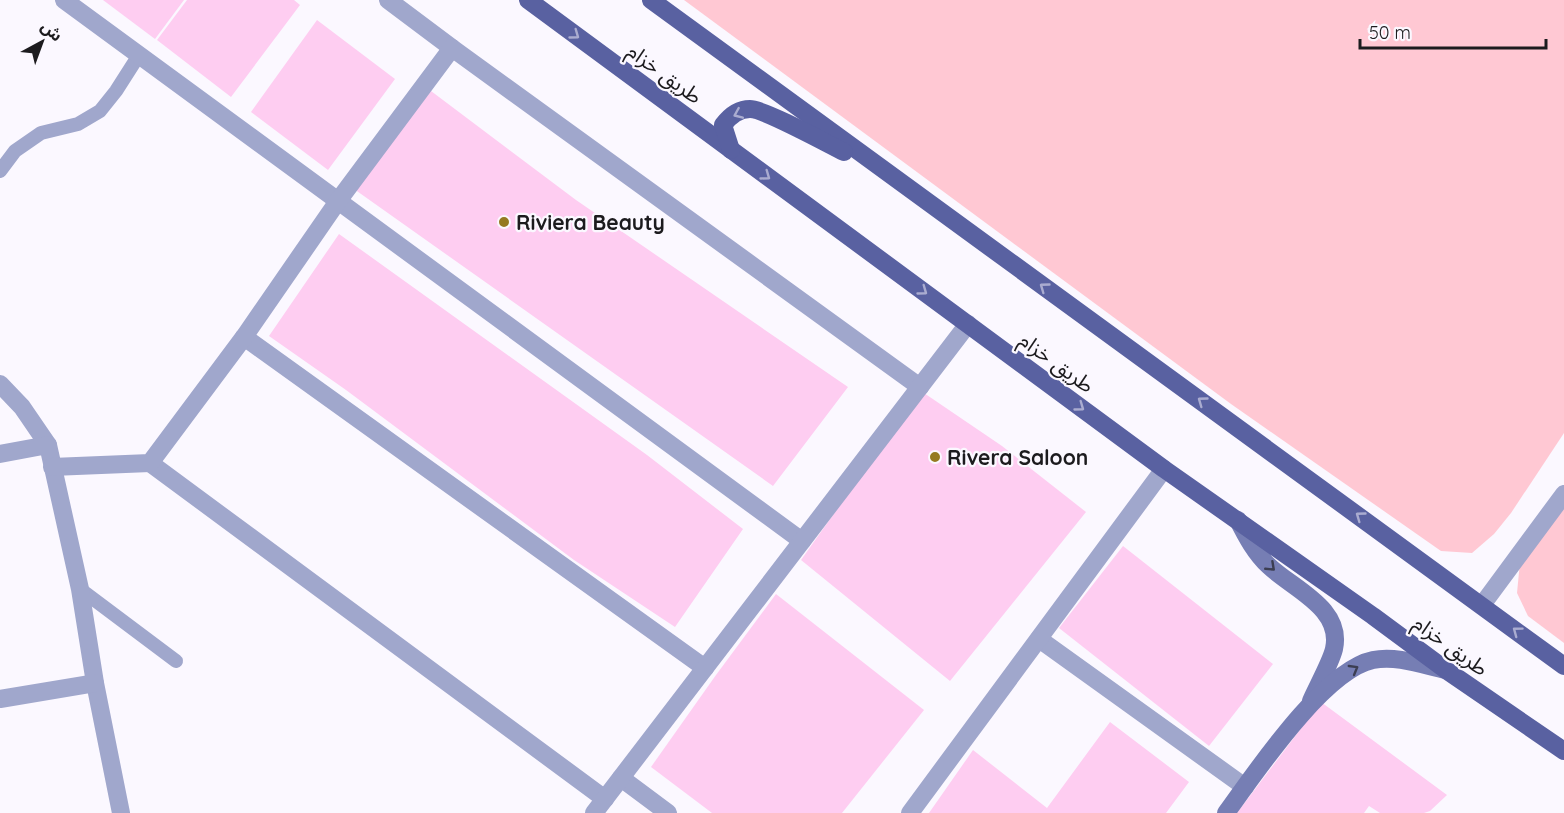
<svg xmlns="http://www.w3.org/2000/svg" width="1564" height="813" viewBox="0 0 1564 813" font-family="Quicksand,'Noto Sans Arabic',sans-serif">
  <rect width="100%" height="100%" fill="#fbf8ff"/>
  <g fill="#ffc8d3">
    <path d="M 684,0 L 1564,0 L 1564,433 L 1511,513 L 1494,534 L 1472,553 L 1441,551 L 1231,404 Z"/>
    <path d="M 1564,505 L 1564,643 L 1528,616 L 1517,593 L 1520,562 Z"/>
  </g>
  <g fill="#fecdf1">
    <path d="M 103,0 L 184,0 L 155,39 Z"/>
    <path d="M 187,0 L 294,0 L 300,5 L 231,97 L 157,40 Z"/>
    <path d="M 317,20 L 395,79 L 328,170 L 251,112 Z"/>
    <path d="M 431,91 L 576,200 L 848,387 L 773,486 L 354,189 Z"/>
    <path d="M 339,234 L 647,455 L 743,529 L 675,627 L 574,560 L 346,390 L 269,336 Z"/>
    <path d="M 921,391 L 1002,446 L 1086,512 L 950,681 L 801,560 Z"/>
    <path d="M 1123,546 L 1273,664 L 1209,746 L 1059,628 Z"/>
    <path d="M 776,594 L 924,710 L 842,813 L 712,813 L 651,767 L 716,675 Z"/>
    <path d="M 1321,702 L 1447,795 L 1430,811 L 1424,813 L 1380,813 L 1369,806 L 1364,813 L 1237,813 Z"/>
    <path d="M 1110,722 L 1189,782 L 1166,813 L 929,813 L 973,750 L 1047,808 Z"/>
  </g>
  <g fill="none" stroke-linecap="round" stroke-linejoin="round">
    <g stroke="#a0a7cc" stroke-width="14">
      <path d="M 0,171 L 15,151 L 41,133 L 78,124 L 100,111 L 116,91 L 139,55"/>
      <path d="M 80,589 L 176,661"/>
    </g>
    <g stroke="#a0a7cc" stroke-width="18">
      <path d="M 64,0 L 802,541"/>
      <path d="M 388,0 L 452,48"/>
      <path d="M 244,337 L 705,668"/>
      <path d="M 0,384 L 22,407 L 48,445"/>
      <path d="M 0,454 L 48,445 L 80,589 L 95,683 L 121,813"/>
      <path d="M 150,463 L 605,799"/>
      <path d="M 52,467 L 150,463 L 244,337 L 338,201 L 452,48 L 920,387"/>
      <path d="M 1482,605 L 1564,494"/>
      <path d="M 1039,639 L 1245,787"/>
      <path d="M 0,699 L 95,683"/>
      <path d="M 621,778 L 668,813"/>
      <path d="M 594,813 L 968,324"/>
      <path d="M 910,813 L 1164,469"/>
    </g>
    <g stroke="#767eb4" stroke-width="18">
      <path d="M 1238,520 C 1246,536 1255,553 1269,566 C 1293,589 1343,608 1334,649 C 1331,662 1317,687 1311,701"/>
      <path d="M 1226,813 C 1256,772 1324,670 1373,660 C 1396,655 1423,665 1446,670"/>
    </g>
    <g stroke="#5961a1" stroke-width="18">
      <path d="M 528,0 L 1164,469 L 1373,616 L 1446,670 L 1564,751"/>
      <path d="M 651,0 L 1564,666"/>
      <path d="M 731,150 L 723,125 C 729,117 738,109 750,109 C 764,109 828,144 844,152"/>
    </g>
  </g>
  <defs><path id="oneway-chevron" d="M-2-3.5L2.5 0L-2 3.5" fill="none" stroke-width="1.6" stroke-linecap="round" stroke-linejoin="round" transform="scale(1.5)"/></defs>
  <g stroke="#aaacd0">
    <use href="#oneway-chevron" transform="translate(575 35) rotate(36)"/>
    <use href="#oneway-chevron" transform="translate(738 114) rotate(157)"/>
    <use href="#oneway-chevron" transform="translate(766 176) rotate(36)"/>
    <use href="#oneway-chevron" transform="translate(1044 287) rotate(-144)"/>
    <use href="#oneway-chevron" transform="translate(923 291) rotate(36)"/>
    <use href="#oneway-chevron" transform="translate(1202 401) rotate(-144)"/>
    <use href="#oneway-chevron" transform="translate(1080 407) rotate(36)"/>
    <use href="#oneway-chevron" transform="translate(1360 516) rotate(-144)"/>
    <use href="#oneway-chevron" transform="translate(1517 631) rotate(-143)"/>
  </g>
  <g stroke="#3c3e52">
    <use href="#oneway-chevron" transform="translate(1271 567) rotate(43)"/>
    <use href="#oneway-chevron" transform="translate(1354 669) rotate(-30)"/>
  </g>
  <g fill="#957a21" stroke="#fbf8ff" stroke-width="2">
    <circle cx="504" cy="222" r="6"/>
    <circle cx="935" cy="457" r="6"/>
  </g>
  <g text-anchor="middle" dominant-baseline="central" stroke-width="4.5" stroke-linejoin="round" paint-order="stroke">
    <g font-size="21" fill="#1c1b1e" stroke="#fbf8ff">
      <text transform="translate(665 73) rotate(36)">طريق خزام</text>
      <text transform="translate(1057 362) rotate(36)">طريق خزام</text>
      <text transform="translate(1451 645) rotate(36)">طريق خزام</text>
    </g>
    <g font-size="21" font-weight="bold" fill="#1c1b1e" stroke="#fbf8ff" text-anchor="start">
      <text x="516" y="222">Riviera Beauty</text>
      <text x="947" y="457">Rivera Saloon</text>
    </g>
  </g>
  <g transform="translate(42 42) rotate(41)" stroke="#fbf8ff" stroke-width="4.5" paint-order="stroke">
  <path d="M0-4.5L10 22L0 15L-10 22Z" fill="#1c1b1e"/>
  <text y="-9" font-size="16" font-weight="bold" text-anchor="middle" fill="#1c1b1e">ش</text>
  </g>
  <path d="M1360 39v9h186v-9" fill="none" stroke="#1c1b1e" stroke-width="3"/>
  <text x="1369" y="39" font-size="18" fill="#1c1b1e" stroke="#fbf8ff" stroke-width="4.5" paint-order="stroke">50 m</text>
</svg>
